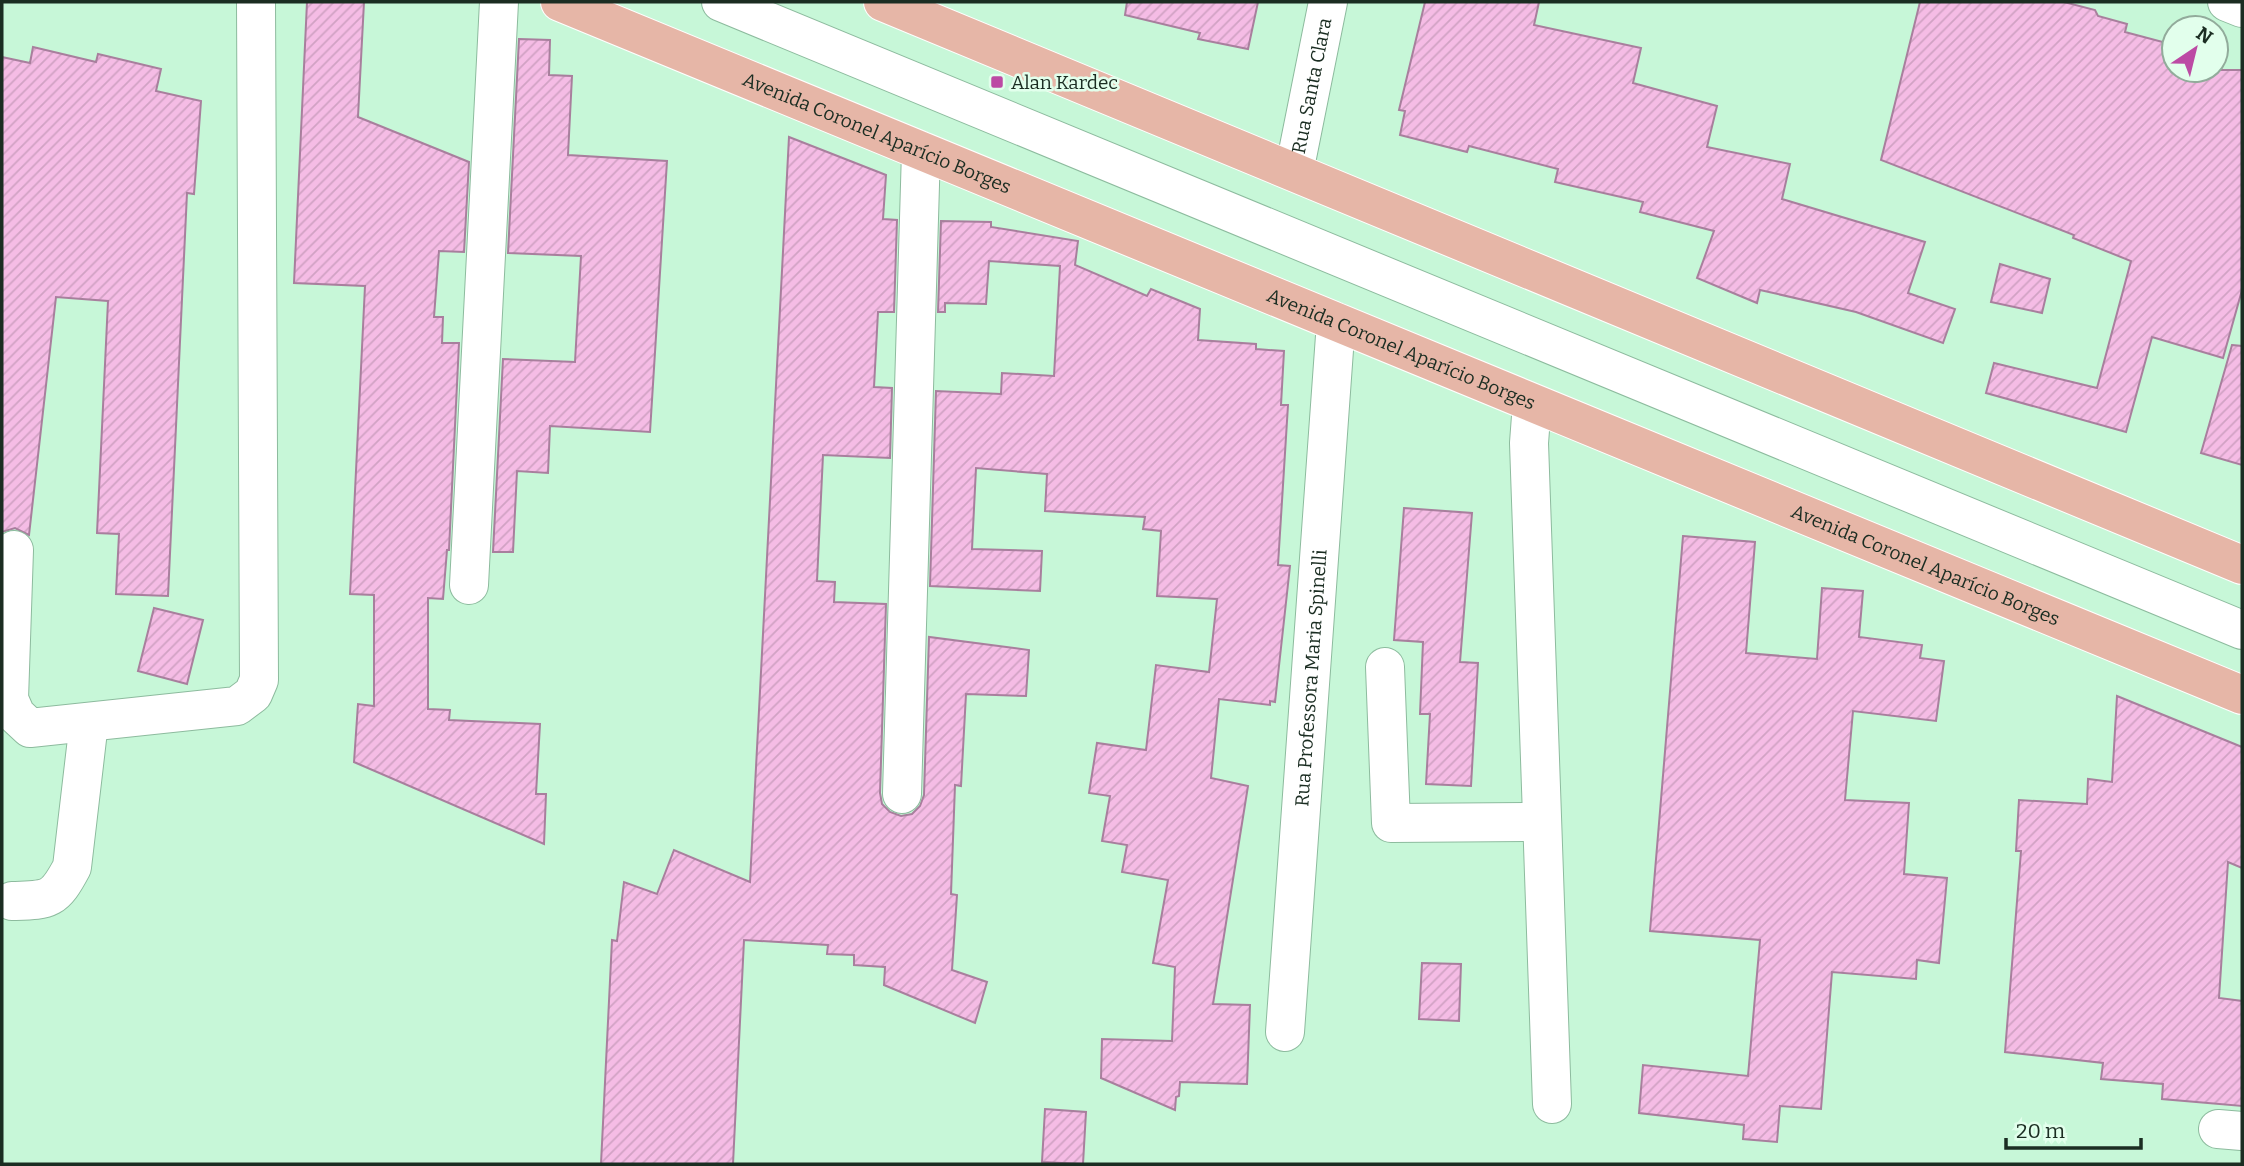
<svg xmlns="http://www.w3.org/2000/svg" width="2244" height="1166" viewBox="0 0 2244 1166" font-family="Bitter,serif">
  <defs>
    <pattern id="building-hatch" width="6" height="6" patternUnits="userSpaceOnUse" patternTransform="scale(1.75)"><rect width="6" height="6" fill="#f5bce5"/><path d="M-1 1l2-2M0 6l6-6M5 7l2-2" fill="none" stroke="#d1a2c4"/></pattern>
  </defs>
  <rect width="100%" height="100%" fill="#c7f7d8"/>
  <g fill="url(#building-hatch)" stroke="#a87f9d" stroke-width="2">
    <path d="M 307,2 L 364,2 L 358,117 L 469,162 L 464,252 L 439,251 L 434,317 L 443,317 L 442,343 L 459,343 L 449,550 L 447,550 L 443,599 L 428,598 L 428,709 L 450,710 L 449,720 L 540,724 L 536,794 L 546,794 L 544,844 L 354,762 L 358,704 L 374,706 L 374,595 L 350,594 L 365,286 L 294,283 Z"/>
    <path d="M 1127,2 L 1258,2 L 1248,49 L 1198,39 L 1200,33 L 1125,15 Z"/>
    <path d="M 1425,2 L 1539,2 L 1534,25 L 1641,48 L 1633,83 L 1717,106 L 1707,147 L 1790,164 L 1782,199 L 1925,242 L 1908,293 L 1955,309 L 1943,343 L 1856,312 L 1760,290 L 1757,303 L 1697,278 L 1714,231 L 1640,212 L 1643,202 L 1555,182 L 1558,169 L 1469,146 L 1467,152 L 1400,135 L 1405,111 L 1399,110 Z"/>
    <path d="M 1920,2 L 2064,2 L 2095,10 L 2098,16 L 2127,24 L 2125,32 L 2174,45 L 2174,70 L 2242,70 L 2242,290 L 2223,358 L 2152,337 L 2126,432 L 1986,393 L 1994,363 L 2097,388 L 2131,261 L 2073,238 L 2074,235 L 1881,160 Z"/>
    <path d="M 519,39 L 550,40 L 549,75 L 572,76 L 568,155 L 667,161 L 650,432 L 550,426 L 548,473 L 517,471 L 513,552 L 493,552 L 503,359 L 575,362 L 581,256 L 508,253 Z"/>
    <path d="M 33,47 L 96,62 L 98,54 L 161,69 L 156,91 L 201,101 L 194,194 L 187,193 L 168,596 L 116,594 L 119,534 L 97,533 L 108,301 L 56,297 L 29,535 L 15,528 L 2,532 L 2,57 L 30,63 Z"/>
    <path d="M 789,137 L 886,175 L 883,219 L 897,220 L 894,312 L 878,312 L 874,387 L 892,388 L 890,458 L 823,455 L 817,581 L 835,582 L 834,602 L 886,604 L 880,793 L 882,804 L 890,812 L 901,816 L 912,814 L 920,806 L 924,795 L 929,637 L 1029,650 L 1026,696 L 966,694 L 961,786 L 955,785 L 951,894 L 957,895 L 952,970 L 987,982 L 975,1023 L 884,985 L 885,967 L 854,965 L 854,955 L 827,954 L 828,945 L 744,940 L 733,1164 L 601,1164 L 612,940 L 617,941 L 624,882 L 657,894 L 674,850 L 750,882 Z"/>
    <path d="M 941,221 L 991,222 L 991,227 L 1078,241 L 1075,265 L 1147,296 L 1151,289 L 1200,309 L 1198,340 L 1256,344 L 1256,349 L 1284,351 L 1281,405 L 1288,405 L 1278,565 L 1290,566 L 1275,702 L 1270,701 L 1270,705 L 1219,699 L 1211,778 L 1248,786 L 1213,1004 L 1250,1005 L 1247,1084 L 1180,1082 L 1179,1096 L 1176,1097 L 1175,1110 L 1101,1078 L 1102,1039 L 1172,1041 L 1175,967 L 1153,963 L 1168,880 L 1122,872 L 1127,845 L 1102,841 L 1110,796 L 1089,793 L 1097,743 L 1146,750 L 1156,665 L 1209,672 L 1217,599 L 1157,596 L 1161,531 L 1143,529 L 1145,517 L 1045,511 L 1047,474 L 976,468 L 972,549 L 1042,551 L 1040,591 L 930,586 L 936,391 L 1001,394 L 1002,373 L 1054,376 L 1060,266 L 989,261 L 986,304 L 945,303 L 945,312 L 938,312 Z"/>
    <path d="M 2000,264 L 2050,279 L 2042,313 L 1991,302 Z"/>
    <path d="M 2232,345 L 2242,346 L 2242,465 L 2201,453 Z"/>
    <path d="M 1404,508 L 1472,513 L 1460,662 L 1478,663 L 1471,786 L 1426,784 L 1430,714 L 1420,714 L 1423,642 L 1394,640 Z"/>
    <path d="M 1683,536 L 1755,542 L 1746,653 L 1817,659 L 1822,588 L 1863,591 L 1859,637 L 1922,645 L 1920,658 L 1944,661 L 1936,721 L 1853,711 L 1845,800 L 1909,803 L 1904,874 L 1947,878 L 1939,963 L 1917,960 L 1916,979 L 1832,972 L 1821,1109 L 1780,1106 L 1777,1142 L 1743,1139 L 1744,1125 L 1639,1113 L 1643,1065 L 1748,1076 L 1760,940 L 1650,931 Z"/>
    <path d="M 154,608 L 203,620 L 187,684 L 138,671 Z"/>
    <path d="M 2117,696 L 2242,747 L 2242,868 L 2228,862 L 2219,998 L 2242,1001 L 2242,1106 L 2162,1099 L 2163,1084 L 2101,1079 L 2103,1063 L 2005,1052 L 2021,851 L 2016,851 L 2019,800 L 2087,804 L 2088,779 L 2112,782 Z"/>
    <path d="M 1422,963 L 1461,964 L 1459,1021 L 1419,1019 Z"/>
    <path d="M 1045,1109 L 1086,1112 L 1083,1164 L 1042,1162 Z"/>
  </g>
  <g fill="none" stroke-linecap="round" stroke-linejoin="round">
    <g stroke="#8dbb9e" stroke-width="40">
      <g id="minor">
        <path d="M 721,2 L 2242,630"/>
        <path d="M 2227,2 L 2242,8"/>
        <path id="s1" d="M 1294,172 L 1328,2"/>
        <path d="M 1532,403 L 1529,443 L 1552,1104"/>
        <path d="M 14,550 L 9,699 L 16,715 L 30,728 L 237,706 L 253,694 L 259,680 L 256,2"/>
        <path d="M 469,585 L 499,2"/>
        <path d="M 1385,667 L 1391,823 L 1541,822"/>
        <path d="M 902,794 L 921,151"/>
        <path d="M 12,901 C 49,900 54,901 72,867 L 89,722"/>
        <path id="s2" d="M 1285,1032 L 1336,322"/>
        <path d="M 2218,1129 L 2242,1131"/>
      </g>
    </g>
    <g stroke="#fff" stroke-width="40">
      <g id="major">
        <path id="s3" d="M 560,2 L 2242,695"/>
        <path d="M 883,2 L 2242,565"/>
      </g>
    </g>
    <use href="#minor" stroke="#fff" stroke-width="38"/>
    <use href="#major" stroke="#e6b6a7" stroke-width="38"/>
  </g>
  <rect fill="#bc4aa4" stroke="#e2ffec" stroke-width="2.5" x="990" y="75" width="14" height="14" rx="3.5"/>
  <g text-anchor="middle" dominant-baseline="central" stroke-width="5" stroke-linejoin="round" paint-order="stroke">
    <g font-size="19" fill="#1b2d22" stroke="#e2ffec" text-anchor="start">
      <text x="1011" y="82">Alan Kardec</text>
    </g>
    <g font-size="19" fill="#1b2d22" stroke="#e2ffec">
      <text stroke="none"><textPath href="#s1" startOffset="88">Rua Santa Clara</textPath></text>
      <text stroke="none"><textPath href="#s3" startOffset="343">Avenida Coronel Aparício Borges</textPath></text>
      <text stroke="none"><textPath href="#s3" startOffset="910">Avenida Coronel Aparício Borges</textPath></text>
      <text stroke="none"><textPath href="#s3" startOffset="1477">Avenida Coronel Aparício Borges</textPath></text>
      <text stroke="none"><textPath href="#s2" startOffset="355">Rua Professora Maria Spinelli</textPath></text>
    </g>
  </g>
  <rect width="2244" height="1166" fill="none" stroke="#1b2d22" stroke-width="7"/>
  <g transform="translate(2195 49) rotate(35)"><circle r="33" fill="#e2ffec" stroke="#92ab9b" stroke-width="2"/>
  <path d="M0-5L12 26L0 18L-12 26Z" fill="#bc4aa4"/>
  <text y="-10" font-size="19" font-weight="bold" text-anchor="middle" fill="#1b2d22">N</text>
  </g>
  <path d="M2006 1138v10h135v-10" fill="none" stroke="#1b2d22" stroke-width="3.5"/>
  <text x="2016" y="1138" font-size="21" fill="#1b2d22" stroke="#e2ffec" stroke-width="5" paint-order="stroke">20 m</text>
</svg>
